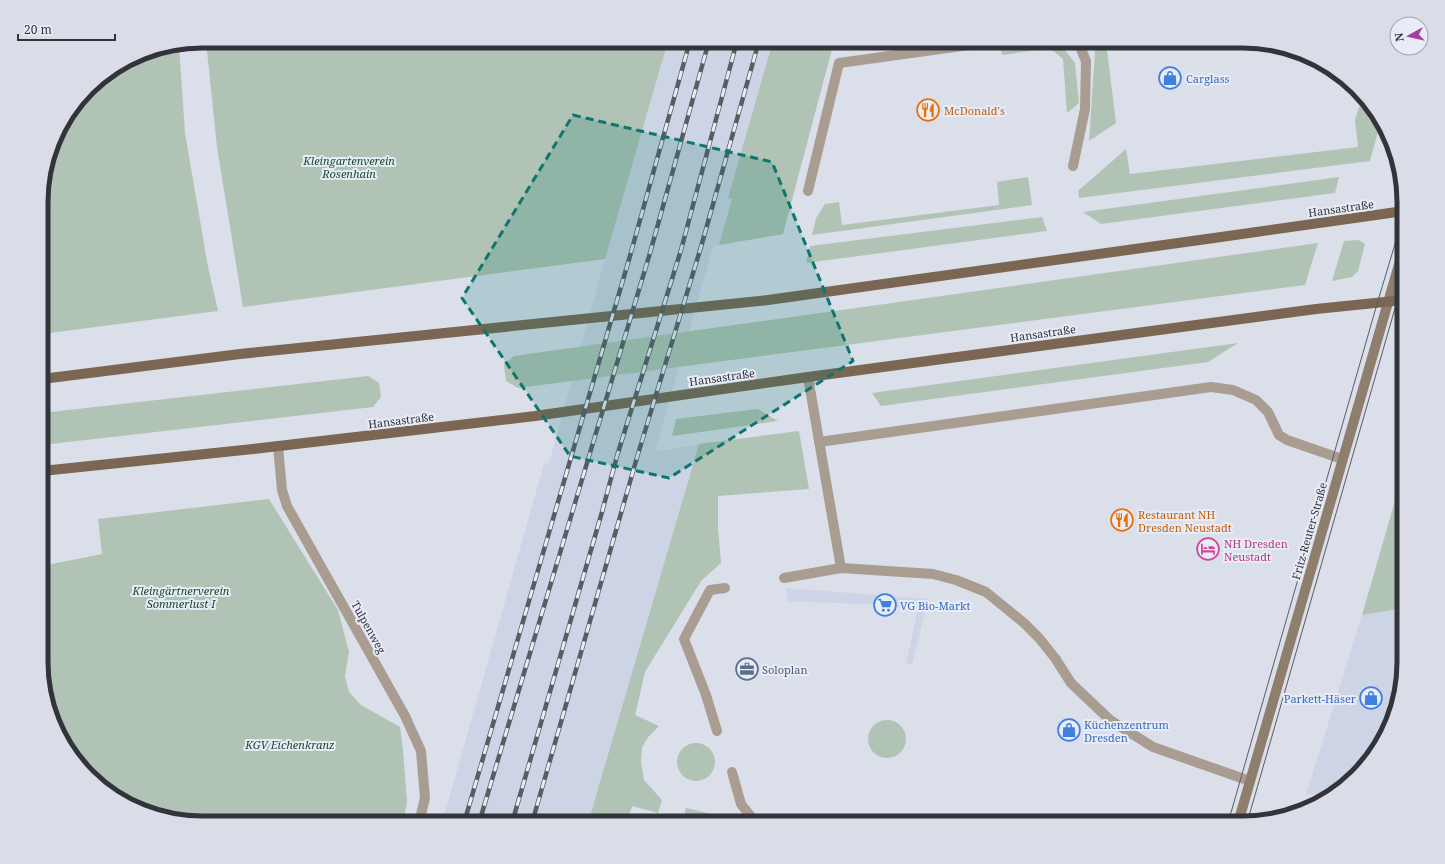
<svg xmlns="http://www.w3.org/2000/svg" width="1445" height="864" viewBox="0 0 1445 864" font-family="'Noto Serif',serif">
  <rect width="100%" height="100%" fill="#dbdfea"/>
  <g fill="#cdd4e5">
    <path d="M 668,41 L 825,41 L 783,234 L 713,246 L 655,452 L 699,444 L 588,823 L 442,823 L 544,464 L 549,463 L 605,259 Z"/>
    <path d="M 786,588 L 928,599 L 912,665 L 906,663 L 918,609 L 885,605 L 788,601 Z"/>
    <path d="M 1404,608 L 1404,673 L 1382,743 L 1357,776 L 1333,794 L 1306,795 L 1362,615 Z"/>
  </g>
  <g fill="#b1c3b5">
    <path d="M 206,41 L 668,41 L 605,259 L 243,307 L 217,147 Z"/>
    <path d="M 773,41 L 891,41 L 832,49 L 783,234 L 719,245 L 732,199 L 728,198 Z"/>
    <path d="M 1089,41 L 1173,41 L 1107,50 L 1116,123 L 1089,141 L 1095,52 Z"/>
    <path d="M 1051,42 L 1065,50 L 1075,63 L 1079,103 L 1067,113 L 1063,59 L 1050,48 L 1002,55 L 1001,50 Z"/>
    <path d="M 179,46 L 185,133 L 208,267 L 218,311 L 42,334 L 42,181 L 58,130 L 96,81 L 140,53 Z"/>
    <path d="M 1362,98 L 1377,113 L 1381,121 L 1370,161 L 1079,198 L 1078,191 L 1126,149 L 1130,174 L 1358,147 L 1355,120 Z"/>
    <path d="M 1028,177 L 1032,205 L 812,235 L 816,218 L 825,204 L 839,202 L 842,225 L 999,205 L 997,182 Z"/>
    <path d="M 1339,177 L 1335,193 L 1101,224 L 1083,212 Z"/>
    <path d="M 1042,217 L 1047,231 L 806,263 L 810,246 Z"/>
    <path d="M 1359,240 L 1365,244 L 1358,271 L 1352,277 L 1332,281 L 1344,241 Z"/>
    <path d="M 1318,243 L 1305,285 L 518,388 L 506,381 L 504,365 L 514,356 Z"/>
    <path d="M 1238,343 L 1208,362 L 881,406 L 872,393 Z"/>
    <path d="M 368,376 L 379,383 L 381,397 L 373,407 L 42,445 L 42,413 Z"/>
    <path d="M 758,409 L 778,421 L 672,436 L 676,419 Z"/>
    <path d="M 799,431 L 809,489 L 718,496 L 718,528 L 721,563 L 701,581 L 645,672 L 635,715 L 659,726 L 649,736 L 642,747 L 641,761 L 644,780 L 662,800 L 658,813 L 632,806 L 627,823 L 588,823 L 699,444 Z"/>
    <path d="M 1404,470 L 1404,608 L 1362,615 Z"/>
    <path d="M 269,499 L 338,610 L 349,652 L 345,676 L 349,692 L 361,705 L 400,727 L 403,750 L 407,802 L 403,823 L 201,823 L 160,817 L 121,801 L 68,751 L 42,683 L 42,566 L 102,554 L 98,519 Z"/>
    <circle cx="887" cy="739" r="19"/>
    <circle cx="696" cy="762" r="19"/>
    <path d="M 686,808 L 725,817 L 730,823 L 682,823 Z"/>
  </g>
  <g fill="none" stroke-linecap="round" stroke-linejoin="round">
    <g stroke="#a99d92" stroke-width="10">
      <path d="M 1073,166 L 1085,109 L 1086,61 L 1078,42 L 1076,41"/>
      <path d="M 808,191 L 839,63 L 998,41"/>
      <path d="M 808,377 L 841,568"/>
      <path d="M 819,442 L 1211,387 L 1233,390 L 1256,400 L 1268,412 L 1279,435 L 1287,440 L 1342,459"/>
      <path d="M 278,446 L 282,490 L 287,506 L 405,716 L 421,751 L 425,798 L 419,823"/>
      <path d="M 784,578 L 841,568 L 933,574 L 956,580 L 986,592 L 1024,623 L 1039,638 L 1055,658 L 1071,683 L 1110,720 L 1153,747 L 1250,781"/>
      <path d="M 717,731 L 706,695 L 684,639 L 710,590 L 725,588"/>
      <path d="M 732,772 L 741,804 L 756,823"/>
    </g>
    <path stroke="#8f7d6d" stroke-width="10" d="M 1238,823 L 1404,247"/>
    <g stroke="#7b6653" stroke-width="10">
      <path d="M 42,379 L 240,354 L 768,300 L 1214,238 L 1404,211"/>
      <path d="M 42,471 L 253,449 L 535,416 L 808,377 L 1316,309 L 1404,300"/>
    </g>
    <g stroke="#5a5c63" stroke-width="1">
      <path d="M 1228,823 L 1377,304 L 1404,214"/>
      <path d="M 1247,823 L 1404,277"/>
    </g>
    <g stroke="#5a5c63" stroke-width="4.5">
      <g id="rail">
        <path d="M 464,823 L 630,256 L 690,41"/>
        <path d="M 479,823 L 650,253 L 709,41"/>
        <path d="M 512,823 L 602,512 L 617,456 L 681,250 L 737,41"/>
        <path d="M 532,823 L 638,454 L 701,247 L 759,41"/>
      </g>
    </g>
    <use href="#rail" stroke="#e8ecf7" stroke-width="3" stroke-dasharray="9" stroke-linecap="butt"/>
  </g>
  <path fill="#0f766e" fill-opacity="0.2" stroke="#0f766e" stroke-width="3" stroke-dasharray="8 5" stroke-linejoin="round" d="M 573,115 L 772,162 L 853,361 L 669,478 L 570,456 L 462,298 Z"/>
  <defs>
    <g id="shop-ring" transform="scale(1.15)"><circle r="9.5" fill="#e8ecf7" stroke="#3f7fe0" stroke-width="1.5"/><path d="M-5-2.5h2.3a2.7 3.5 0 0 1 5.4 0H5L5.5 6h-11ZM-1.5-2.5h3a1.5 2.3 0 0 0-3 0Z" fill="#3f7fe0"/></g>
    <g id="restaurant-ring" transform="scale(1.15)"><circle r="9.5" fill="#e8ecf7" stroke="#e8710a" stroke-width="1.5"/><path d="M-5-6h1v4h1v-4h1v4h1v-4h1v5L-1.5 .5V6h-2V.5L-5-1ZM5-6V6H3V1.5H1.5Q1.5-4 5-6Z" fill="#e8710a"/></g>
    <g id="hotel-ring" transform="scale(1.15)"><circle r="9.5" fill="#e8ecf7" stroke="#d1479c" stroke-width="1.5"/><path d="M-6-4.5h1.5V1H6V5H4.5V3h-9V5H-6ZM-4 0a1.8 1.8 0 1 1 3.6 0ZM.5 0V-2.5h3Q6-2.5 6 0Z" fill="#d1479c"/></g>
    <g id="supermarket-ring" transform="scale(1.15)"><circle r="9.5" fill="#e8ecf7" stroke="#3f7fe0" stroke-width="1.5"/><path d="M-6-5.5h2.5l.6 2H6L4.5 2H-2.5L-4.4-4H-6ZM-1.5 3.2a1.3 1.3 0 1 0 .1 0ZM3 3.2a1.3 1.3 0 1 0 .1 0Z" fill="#3f7fe0"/></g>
    <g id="office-ring" transform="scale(1.15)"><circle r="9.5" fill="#e8ecf7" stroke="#5c6f8a" stroke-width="1.5"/><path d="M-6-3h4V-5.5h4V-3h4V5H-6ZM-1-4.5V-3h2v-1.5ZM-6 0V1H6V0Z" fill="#5c6f8a"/></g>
  </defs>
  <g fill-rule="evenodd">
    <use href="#shop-ring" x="1170" y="78"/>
    <use href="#restaurant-ring" x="928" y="110"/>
    <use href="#restaurant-ring" x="1122" y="520"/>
    <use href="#hotel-ring" x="1208" y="549"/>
    <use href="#supermarket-ring" x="885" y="605"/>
    <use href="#office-ring" x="747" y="669"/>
    <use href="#shop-ring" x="1371" y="698"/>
    <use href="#shop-ring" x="1069" y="730"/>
  </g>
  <g text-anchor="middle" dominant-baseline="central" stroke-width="4" stroke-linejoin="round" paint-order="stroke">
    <g font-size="11" fill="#366cbe" stroke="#e8ecf7" text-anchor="start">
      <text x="1186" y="78">Carglass</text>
      <text x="900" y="605">VG Bio-Markt</text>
      <text x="1356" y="698" text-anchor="end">Parkett-Häser</text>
      <text x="1084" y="724">Küchenzentrum<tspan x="1084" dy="13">Dresden</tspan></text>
    </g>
    <g font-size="11" fill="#c56008" stroke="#e8ecf7" text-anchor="start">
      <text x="944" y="110">McDonald's</text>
      <text x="1138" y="514">Restaurant NH<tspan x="1138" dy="13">Dresden Neustadt</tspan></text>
    </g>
    <g font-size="11" font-style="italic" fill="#194929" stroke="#e8ecf7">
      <text x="349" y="160">Kleingartenverein<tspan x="349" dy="13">Rosenhain</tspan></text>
      <text x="181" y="590">Kleingärtnerverein<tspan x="181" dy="13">Sommerlust I</tspan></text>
      <text x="290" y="744">KGV Eichenkranz</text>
    </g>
    <g font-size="11" fill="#333439" stroke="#e8ecf7">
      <text transform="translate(1341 208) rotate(-8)">Hansastraße</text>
      <text transform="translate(1043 333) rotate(-8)">Hansastraße</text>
      <text transform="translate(722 377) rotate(-8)">Hansastraße</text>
      <text transform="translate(401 420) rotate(-7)">Hansastraße</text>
      <text transform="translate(1309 531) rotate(-74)">Fritz-Reuter-Straße</text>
      <text transform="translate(369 627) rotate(61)">Tulpenweg</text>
    </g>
    <g font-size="11" fill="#b23c85" stroke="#e8ecf7" text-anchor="start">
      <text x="1224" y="543">NH Dresden<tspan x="1224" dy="13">Neustadt</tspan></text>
    </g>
    <g font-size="11" fill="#4e5e75" stroke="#e8ecf7" text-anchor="start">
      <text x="762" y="669">Soloplan</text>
    </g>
  </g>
  <path d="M0 0H1445V864H0ZM202 48H1243A154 154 0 0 1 1397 202V662A154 154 0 0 1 1243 816H202A154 154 0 0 1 48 662V202A154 154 0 0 1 202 48Z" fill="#dadde8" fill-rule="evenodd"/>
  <path fill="none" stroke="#333439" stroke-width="5" d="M202 48H1243A154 154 0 0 1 1397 202V662A154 154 0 0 1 1243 816H202A154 154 0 0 1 48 662V202A154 154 0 0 1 202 48Z"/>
  <g transform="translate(1409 36) rotate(262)"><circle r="19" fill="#e8ecf7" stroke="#a0a2ab"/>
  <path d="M0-3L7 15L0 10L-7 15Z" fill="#a93d9c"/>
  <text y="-6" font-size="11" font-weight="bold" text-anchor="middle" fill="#333439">N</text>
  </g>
  <path d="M18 34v6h97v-6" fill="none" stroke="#333439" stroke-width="2"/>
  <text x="24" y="34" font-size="12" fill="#333439" stroke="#e8ecf7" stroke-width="3" paint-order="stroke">20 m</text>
</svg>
